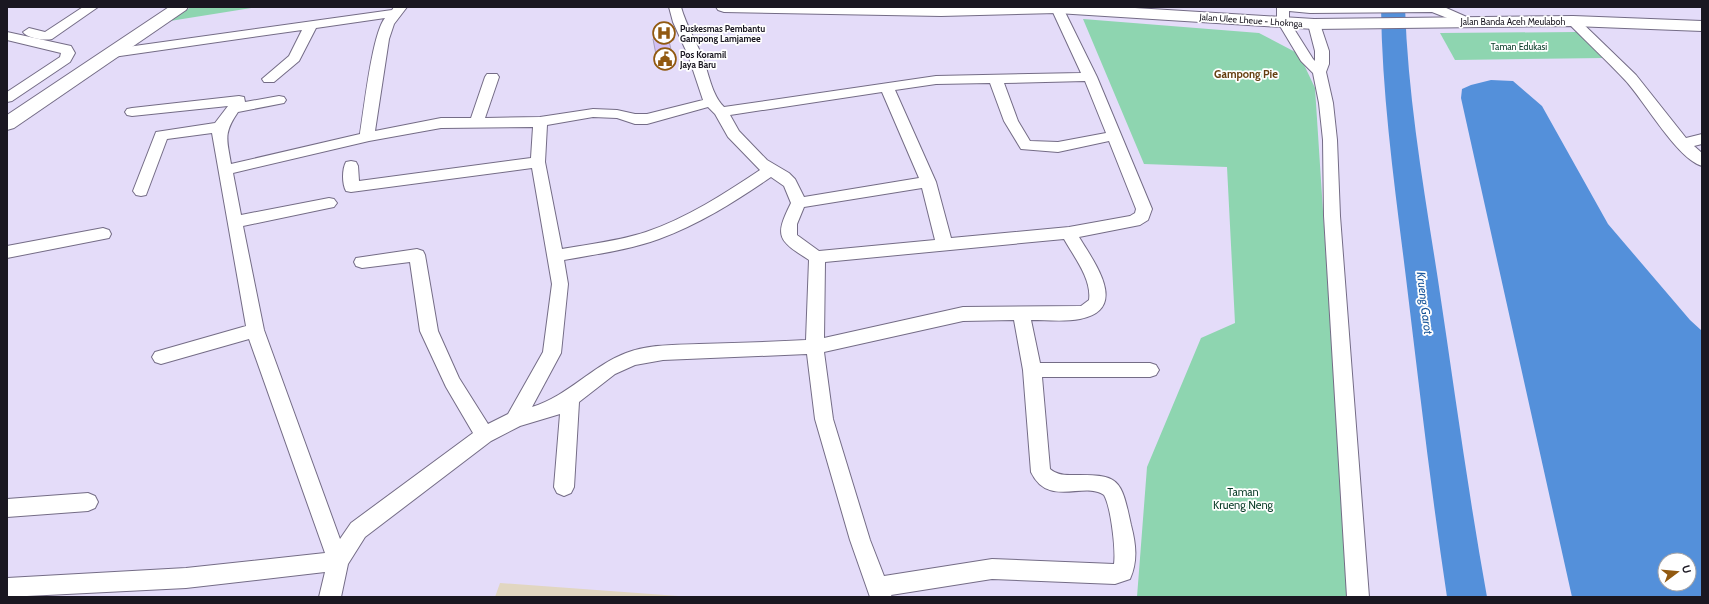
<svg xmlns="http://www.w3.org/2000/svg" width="1709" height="604" viewBox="0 0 1709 604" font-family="Cabin,sans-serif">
  <rect width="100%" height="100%" fill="#e4dcf9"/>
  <path fill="#e1d6c1" d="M 500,583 L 692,597 L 495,597 Z"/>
  <g fill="#8ed5b0">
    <path d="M 191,7 L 258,7 L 170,21 Z"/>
    <path d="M 1083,19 L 1259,33 L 1299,54 L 1315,88 L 1348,597 L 1137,597 L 1147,467 L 1201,338 L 1235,323 L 1227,167 L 1144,164 Z"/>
    <path d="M 1577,32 L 1604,58 L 1455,60 L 1440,33 Z"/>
  </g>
  <path fill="#5490da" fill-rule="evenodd" d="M 1491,80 L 1513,81 L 1542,106 L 1608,224 L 1690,320 L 1702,331 L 1702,597 L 1572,597 L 1461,98 L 1462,89 L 1471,85 ZM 1665,560 L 1689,560 L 1689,584 L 1665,584 Z"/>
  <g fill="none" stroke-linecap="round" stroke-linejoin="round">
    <path fill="#5490da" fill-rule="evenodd" d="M 1381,7 L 1405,7 C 1408,99 1424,189 1438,280 C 1454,386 1468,492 1487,597 L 1447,597 C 1431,491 1419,385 1406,278 C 1395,188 1382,98 1381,7 Z"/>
  </g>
  <path fill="#d2bff5" stroke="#a89fba" d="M 671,26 L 674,40 L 669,41 L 674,62 L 658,65 L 653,39 L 657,38 L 655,29 Z"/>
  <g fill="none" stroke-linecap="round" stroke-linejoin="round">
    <g stroke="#746c86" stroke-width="2">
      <g id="minor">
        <path d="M 83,7 L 98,7 L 52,39 C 44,41 27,38 23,32 L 29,28 L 45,32 Z"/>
        <path d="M 394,7 L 407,7 L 394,24 L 389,39 L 375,131 L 441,118 L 471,118 L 485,77 L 487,74 L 497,74 L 499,77 L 485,118 L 540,117 L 593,109 L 617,110 L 635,114 L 647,114 L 703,100 L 688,55 L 673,22 L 669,7 L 681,7 C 686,25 695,39 702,56 C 709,73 711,94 724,107 L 936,76 L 1081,73 L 1051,8 L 1068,7 L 1064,10 L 1097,77 L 1152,209 L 1148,220 L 1140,225 L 1079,237 C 1094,262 1130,309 1080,319 C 1065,322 1046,320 1031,320 L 1040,363 L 1150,363 L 1156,365 L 1159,370 L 1156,375 L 1150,377 L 1042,377 L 1050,469 C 1056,474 1062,475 1070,475 C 1120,474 1121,478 1131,525 C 1136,544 1138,561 1130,579 L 1115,584 L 992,579 L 891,595 L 892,597 L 870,597 L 850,540 L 815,419 L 807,354 L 663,360 L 635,365 L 615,374 L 579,402 L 574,487 L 571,493 L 564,496 L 557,493 L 554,487 L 560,414 L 520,426 L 491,441 L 365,537 L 348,564 L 341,597 L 319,597 L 325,572 L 186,588 L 7,597 L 7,578 L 186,568 L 325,553 L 249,339 L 161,364 L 155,362 L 152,357 L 155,352 L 246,326 L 212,133 L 167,139 L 146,195 L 141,196 L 136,195 L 133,191 L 156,132 L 215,123 L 228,106 L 132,116 L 127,115 L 125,112 L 127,109 L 132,108 L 239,96 L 244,97 L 245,102 L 279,96 L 284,97 L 286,100 L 284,103 L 238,112 C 223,134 227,139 231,164 L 360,134 C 364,110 372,34 385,18 L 316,28 L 299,61 L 274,82 L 264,82 L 262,79 L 289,56 L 302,30 L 113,57 L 108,56 L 106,53 L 108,50 L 113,49 L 392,10 ZM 1085,81 L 1106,133 L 1058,142 L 1030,141 L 1018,121 L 1004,83 ZM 990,83 L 1004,121 L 1021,149 L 1058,152 L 1109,141 L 1136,209 L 1135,213 L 1130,216 L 1069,227 L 951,238 L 936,182 L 895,90 L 936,84 ZM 882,92 L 919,178 L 804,197 L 795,179 L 789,173 L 767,160 L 739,131 L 730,115 ZM 708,107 L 715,114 L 728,137 L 760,170 C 724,194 687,218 646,232 C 619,241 590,244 562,249 L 545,162 L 547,125 L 593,117 L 617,118 L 635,124 L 647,124 ZM 533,127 L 531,158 L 359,181 L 358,166 L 356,162 L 351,161 L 346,162 C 342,169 342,184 346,191 L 351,192 L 532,168 L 552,284 L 543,352 L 508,414 L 488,424 L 459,378 L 438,331 L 425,255 L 423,251 L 417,249 L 356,258 L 354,262 L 356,266 L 362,268 L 410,262 L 420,331 L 446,387 L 473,433 L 351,523 L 340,539 L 264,330 L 243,226 L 329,208 L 334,207 L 337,203 L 334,199 L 329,198 L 241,215 L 233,173 L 369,141 L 441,128 ZM 771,177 L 784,186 L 791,203 C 774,237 778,240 809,260 L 806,340 C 771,342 735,343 699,344 C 676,345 649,344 626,353 C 592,366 568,396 532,407 L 561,353 L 568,284 L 564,260 C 596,254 629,250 659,239 C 700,224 736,201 771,177 ZM 922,188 L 935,240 L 819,251 L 797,235 L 797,224 L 804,207 ZM 1064,239 C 1074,257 1092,279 1089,300 L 1081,306 L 963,307 L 824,338 L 825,262 ZM 1014,320 L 1023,370 L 1031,472 C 1048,508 1084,481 1104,495 C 1111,507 1116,550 1114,564 L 992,559 L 884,576 L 870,540 L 833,419 L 824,352 L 963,321 Z"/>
        <path d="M 1277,7 L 1444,7 L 1469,18 L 1471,21 L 1465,25 L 1432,12 L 1310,13 L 1289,11 L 1289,21 L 1313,59 L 1315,61 L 1315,51 L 1308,24 L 1309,21 L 1319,21 L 1329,51 L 1329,64 L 1326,72 L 1333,103 L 1337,140 L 1340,216 L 1369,597 L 1347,597 L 1324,216 L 1323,140 L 1319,103 L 1313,73 L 1301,61 L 1277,21 Z"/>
        <path d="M 1573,17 L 1577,18 L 1636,75 L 1686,138 L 1702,134 L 1702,144 L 1694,146 L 1702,153 L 1702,166 C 1677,159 1644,100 1625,80 C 1607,61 1587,42 1569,24 L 1567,21 L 1569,18 Z"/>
        <path d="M 7,32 L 71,46 L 75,53 L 70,62 L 12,101 L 7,102 L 7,92 L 60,57 L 61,53 L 7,40 Z"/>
        <path d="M 103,228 L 109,230 L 111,234 L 109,238 L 7,258 L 7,246 Z"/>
        <path d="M 88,493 L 95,496 L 98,502 L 95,508 L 88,511 L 7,517 L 7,499 Z"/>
      </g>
    </g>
    <g stroke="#746c86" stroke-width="2">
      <path id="secondary" d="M 169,7 L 188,7 L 186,10 L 14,128 L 7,130 L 7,115 Z"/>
    </g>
    <g stroke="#746c86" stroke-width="2">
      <path id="trunk" d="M 716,7 L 1119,7 L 1314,19 L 1573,16 L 1702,21 L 1702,31 L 1573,26 L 1314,29 L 1057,13 L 941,16 L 724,12 L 718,10 Z"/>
    </g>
    <use href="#minor" fill="#fff" fill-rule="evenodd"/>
    <use href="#secondary" fill="#fff" fill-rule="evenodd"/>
    <use href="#trunk" fill="#fff" fill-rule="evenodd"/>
  </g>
  <defs>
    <g id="hospital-ring" transform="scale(1.15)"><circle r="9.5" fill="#fff" stroke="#915910" stroke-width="1.5"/><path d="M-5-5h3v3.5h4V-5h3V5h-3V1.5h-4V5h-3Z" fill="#915910"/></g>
    <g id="civic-ring" transform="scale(1.15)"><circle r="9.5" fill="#fff" stroke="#915910" stroke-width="1.5"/><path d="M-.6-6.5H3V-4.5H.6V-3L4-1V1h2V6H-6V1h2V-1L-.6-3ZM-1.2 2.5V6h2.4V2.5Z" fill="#915910"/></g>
  </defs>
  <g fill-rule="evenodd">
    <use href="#hospital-ring" x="664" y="33"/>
    <use href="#civic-ring" x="665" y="59"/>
  </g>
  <g text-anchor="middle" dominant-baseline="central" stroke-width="3.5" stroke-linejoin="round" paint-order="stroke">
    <g font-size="9" fill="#1a1721" stroke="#fff">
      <text transform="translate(1251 20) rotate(4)">Jalan Ulee Lheue - Lhoknga</text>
      <text x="1513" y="21">Jalan Banda Aceh Meulaboh</text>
    </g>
    <g font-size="9" font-weight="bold" fill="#1a1721" stroke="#fff" text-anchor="start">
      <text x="680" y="28">Puskesmas Pembantu<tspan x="680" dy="10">Gampong Lamjamee</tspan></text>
      <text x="680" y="54">Pos Koramil<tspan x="680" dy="10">Jaya Baru</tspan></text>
    </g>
    <g font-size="9" fill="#073a26" stroke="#fff">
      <text x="1519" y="46">Taman Edukasi</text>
    </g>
    <g font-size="11" font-weight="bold" fill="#653e0f" stroke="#fff">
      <text x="1246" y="74">Gampong Pie</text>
    </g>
    <g font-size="11" fill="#073a26" stroke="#fff">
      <text x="1243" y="492">Taman<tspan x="1243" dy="13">Krueng Neng</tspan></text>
    </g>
    <g font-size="12" font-style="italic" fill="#19569a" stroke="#fff">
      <text transform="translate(1425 303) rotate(83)">Krueng Garot</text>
    </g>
  </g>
  <rect width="1709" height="604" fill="none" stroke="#1a1721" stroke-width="16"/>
  <g transform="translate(1677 572) rotate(74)"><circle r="19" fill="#ffffff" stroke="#a3a2a6"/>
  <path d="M0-3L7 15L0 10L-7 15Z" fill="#915910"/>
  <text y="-6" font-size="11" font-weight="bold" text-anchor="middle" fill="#1a1721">U</text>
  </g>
</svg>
